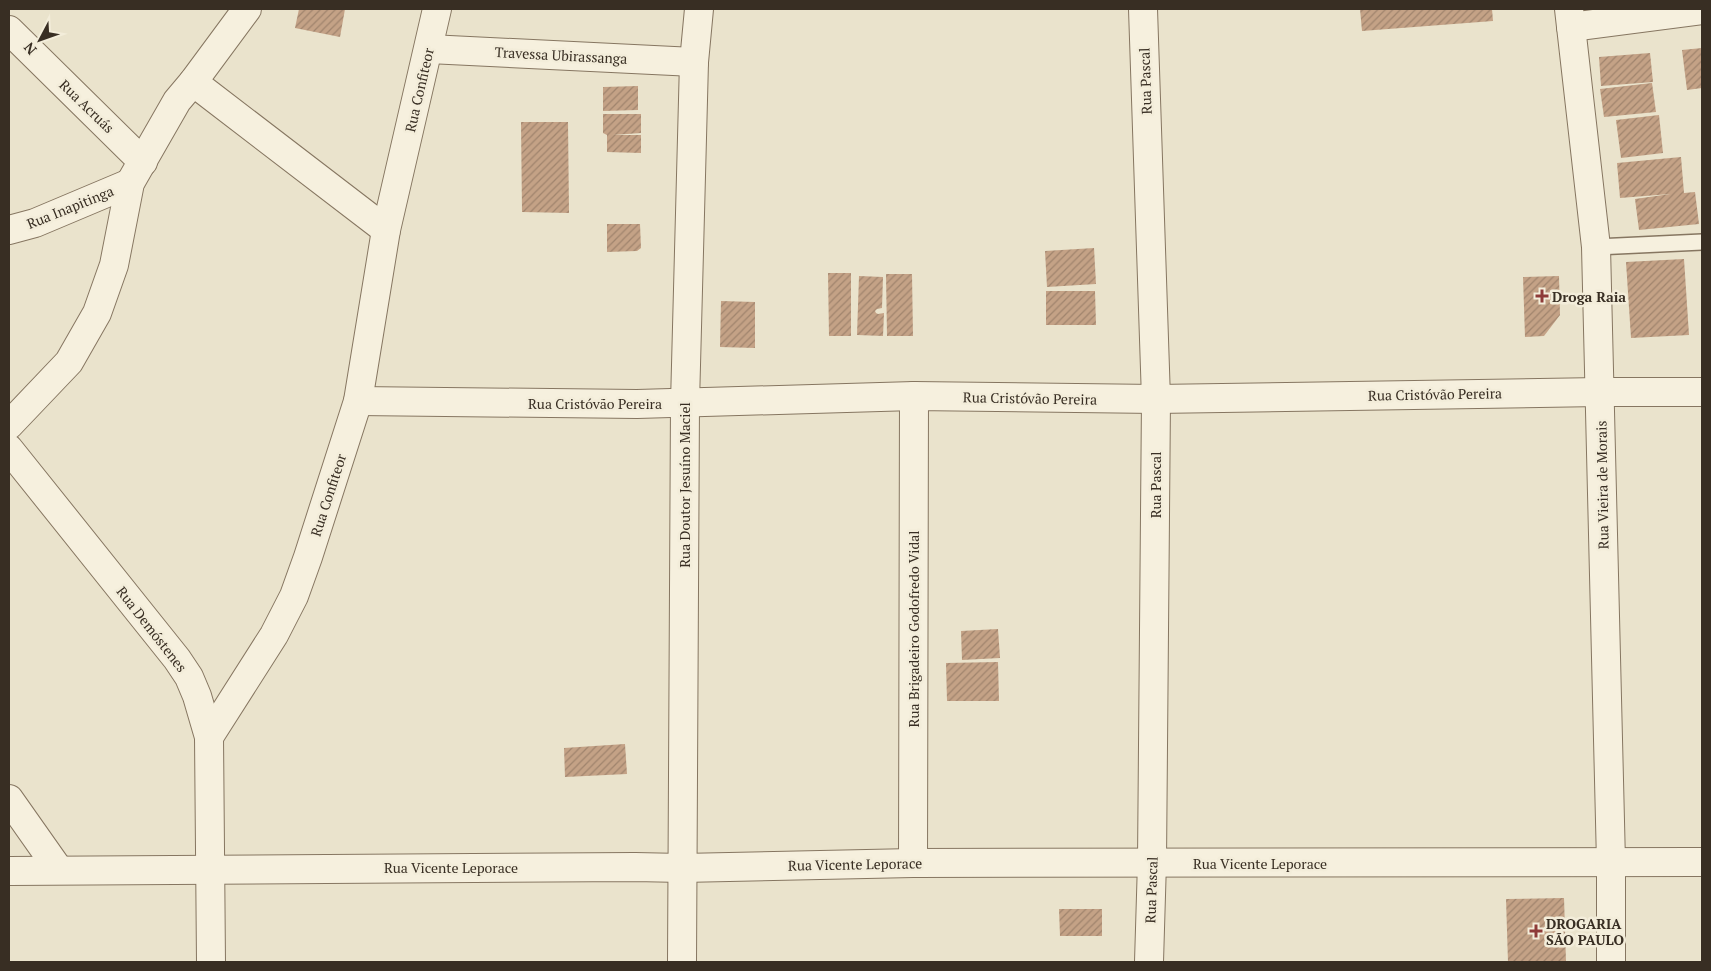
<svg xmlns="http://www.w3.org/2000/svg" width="1711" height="971" viewBox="0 0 1711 971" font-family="'PT Serif',serif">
  <defs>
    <pattern id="building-hatch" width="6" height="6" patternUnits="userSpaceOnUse" patternTransform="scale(1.25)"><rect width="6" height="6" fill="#c4a286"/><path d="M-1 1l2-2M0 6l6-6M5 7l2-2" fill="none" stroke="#a0846d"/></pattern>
  </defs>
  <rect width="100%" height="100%" fill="#eae3cc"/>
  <g fill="url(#building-hatch)">
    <path d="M 299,9 L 345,9 L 340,37 L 295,28 Z"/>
    <path d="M 1360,9 L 1492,9 L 1493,21 L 1362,31 Z"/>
    <path d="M 1702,48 L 1702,88 L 1687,90 L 1682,50 Z"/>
    <path d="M 1650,53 L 1653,82 L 1601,86 L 1599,57 Z"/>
    <path d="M 1652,83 L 1656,112 L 1604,117 L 1600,89 Z"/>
    <path d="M 638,86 L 638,110 L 603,111 L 603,87 Z"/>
    <path d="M 603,114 L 641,114 L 641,133 L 613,135 L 641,135 L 641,153 L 607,152 L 607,135 L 603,133 Z"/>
    <path d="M 1659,115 L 1663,153 L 1621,158 L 1616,120 Z"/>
    <path d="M 521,122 L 568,122 L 569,213 L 522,212 Z"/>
    <path d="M 1681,157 L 1684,193 L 1695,192 L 1699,224 L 1639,230 L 1635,199 L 1670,194 L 1620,198 L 1617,163 Z"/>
    <path d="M 607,224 L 640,224 L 641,248 L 637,251 L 607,252 Z"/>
    <path d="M 1094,248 L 1096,284 L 1047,287 L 1045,251 Z"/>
    <path d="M 1684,259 L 1689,335 L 1631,338 L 1626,262 Z"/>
    <path d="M 828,273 L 851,273 L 851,336 L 829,336 Z"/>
    <path d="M 886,274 L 912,274 L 913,336 L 887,336 Z"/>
    <path d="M 859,276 L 883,277 L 882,308 L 877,309 L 875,311 L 876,313 L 878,314 L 884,313 L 883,336 L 857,335 Z"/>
    <path d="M 1559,276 L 1560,315 L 1544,336 L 1525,337 L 1523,277 Z"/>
    <path d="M 1046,291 L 1095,291 L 1096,325 L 1046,325 Z"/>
    <path d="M 721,301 L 755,302 L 755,348 L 720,347 Z"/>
    <path d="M 998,629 L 1000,658 L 962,660 L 961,631 Z"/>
    <path d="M 998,662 L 999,701 L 947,701 L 946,663 Z"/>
    <path d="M 625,744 L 627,774 L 565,777 L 564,748 Z"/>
    <path d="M 1564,898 L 1566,962 L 1508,962 L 1506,899 Z"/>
    <path d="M 1059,909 L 1102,909 L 1102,936 L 1060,936 Z"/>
  </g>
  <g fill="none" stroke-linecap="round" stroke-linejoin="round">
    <g stroke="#867661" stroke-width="18">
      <path id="service" d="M 1596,247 L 1702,242"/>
    </g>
    <g stroke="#867661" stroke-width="30">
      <g id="minor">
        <path d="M 1143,9 L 1156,399 L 1152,862 L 1149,962"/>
        <path d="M 1571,27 L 1702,10"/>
        <path d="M 9,30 L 143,162"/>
        <path d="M 429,49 L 694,62"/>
        <path d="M 193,82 L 386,230"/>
        <path d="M 9,230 L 35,223 L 130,183"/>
        <path d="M 358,401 L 637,404 L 914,396 L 1156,399 L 1600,392 L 1702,392"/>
        <path d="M 9,425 L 69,362 L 97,313 L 114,265 L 130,183 L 177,101 L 193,82 L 247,9"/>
        <path d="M 9,449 L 177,659 L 189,677 L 197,696 L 209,737 L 211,962"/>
        <path d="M 209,737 L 274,635 L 294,596 L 308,557 L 358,401 L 386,230 L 437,9"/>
        <path d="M 9,799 L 59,870"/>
        <path d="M 913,863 L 914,396"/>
        <path d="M 9,871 L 635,867 L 682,868"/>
      </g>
    </g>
    <g stroke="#867661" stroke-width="30">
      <g id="tertiary">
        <path d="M 1569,9 L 1596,247 L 1611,862 L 1611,962"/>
        <path d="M 682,868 L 913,863 L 1702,862"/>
        <path d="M 682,962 L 685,403 L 694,62 L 699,9"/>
      </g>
    </g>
    <use href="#service" stroke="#f6f0de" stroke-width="15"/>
    <use href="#minor" stroke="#f6f0de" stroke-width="28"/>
    <use href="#tertiary" stroke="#f6f0de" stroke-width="28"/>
  </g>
  <g fill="#8e3b38" stroke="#f3edda" stroke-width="2">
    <path d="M1539.5 288.5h5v5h5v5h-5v5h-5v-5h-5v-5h5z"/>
    <path d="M1533.5 923.5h5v5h5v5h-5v5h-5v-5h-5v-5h5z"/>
  </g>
  <g text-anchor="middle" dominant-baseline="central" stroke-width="5" stroke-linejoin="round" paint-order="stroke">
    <g font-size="14" fill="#382e23" stroke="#f3edda">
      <text transform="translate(561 55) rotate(3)">Travessa Ubirassanga</text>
      <text transform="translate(1145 81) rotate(-92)">Rua Pascal</text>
      <text transform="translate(419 90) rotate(-77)">Rua Confiteor</text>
      <text transform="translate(87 106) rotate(44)">Rua Acruás</text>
      <text transform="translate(70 207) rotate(-22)">Rua Inapitinga</text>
      <text transform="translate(1435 394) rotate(-1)">Rua Cristóvão Pereira</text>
      <text transform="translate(1030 398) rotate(1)">Rua Cristóvão Pereira</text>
      <text x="595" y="403">Rua Cristóvão Pereira</text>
      <text transform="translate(684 485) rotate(-90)">Rua Doutor Jesuíno Maciel</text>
      <text transform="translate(1155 485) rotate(-90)">Rua Pascal</text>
      <text transform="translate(1602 485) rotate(-91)">Rua Vieira de Morais</text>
      <text transform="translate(328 495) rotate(-72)">Rua Confiteor</text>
      <text transform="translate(152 629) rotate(52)">Rua Demóstenes</text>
      <text transform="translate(913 629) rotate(-90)">Rua Brigadeiro Godofredo Vidal</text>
      <text x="1260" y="863">Rua Vicente Leporace</text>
      <text transform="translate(855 864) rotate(-1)">Rua Vicente Leporace</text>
      <text x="451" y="867">Rua Vicente Leporace</text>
      <text transform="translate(1151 890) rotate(-88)">Rua Pascal</text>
    </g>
    <g font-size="14" font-weight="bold" fill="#382e23" stroke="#f3edda" text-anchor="start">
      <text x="1552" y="296">Droga Raia</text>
      <text x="1546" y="923">DROGARIA<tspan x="1546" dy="16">SÃO PAULO</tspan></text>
    </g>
  </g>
  <rect width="1711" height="971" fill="none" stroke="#382e23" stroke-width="20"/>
  <g transform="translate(40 40) rotate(229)" stroke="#f3edda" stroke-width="4" paint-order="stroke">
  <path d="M0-4L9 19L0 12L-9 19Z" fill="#382e23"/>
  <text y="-8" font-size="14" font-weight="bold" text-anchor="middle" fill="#382e23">N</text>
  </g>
</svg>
